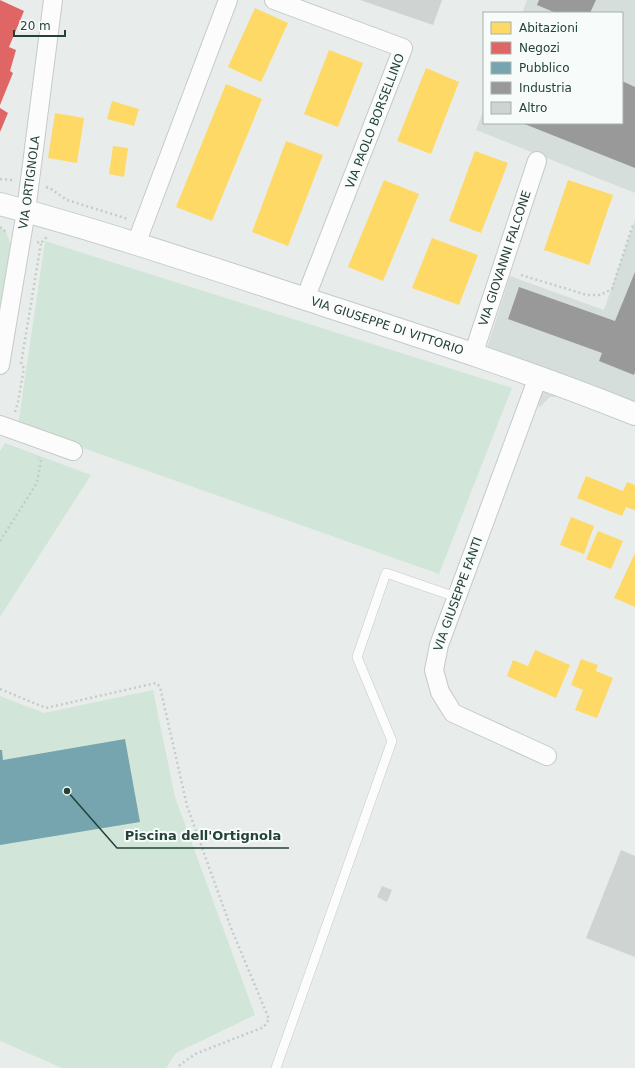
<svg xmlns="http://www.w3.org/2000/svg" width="635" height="1068" viewBox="0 0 635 1068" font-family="'DejaVu Sans',sans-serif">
  <rect width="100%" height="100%" fill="#e8edeb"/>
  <g fill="#d6dedb">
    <path d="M 527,0 L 635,0 L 635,193 L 476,130 L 484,109 L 484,123 L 622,123 L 622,13 L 522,13 Z"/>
    <path d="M 635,220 L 635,423 L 565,396 L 550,397 L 539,408 L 534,377 L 483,361 L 510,276 L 604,310 Z"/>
  </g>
  <g fill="#d1e6d8">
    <path d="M 0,226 L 6,232 L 13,250 L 0,313 Z"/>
    <path d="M 45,241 L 512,388 L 439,574 L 18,425 Z"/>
    <path d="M 5,443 L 91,475 L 0,617 L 0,451 Z"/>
    <path d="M 153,690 L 175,797 L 255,1015 L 176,1053 L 166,1068 L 62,1068 L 0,1041 L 0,696 L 44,713 Z"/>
  </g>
  <g fill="#ffd966">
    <path d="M 255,8 L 288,23 L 261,82 L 228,67 Z"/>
    <path d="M 329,50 L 363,63 L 338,127 L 304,114 Z"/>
    <path d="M 426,68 L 459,82 L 431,154 L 397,141 Z"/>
    <path d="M 226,84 L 262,99 L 212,221 L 176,207 Z"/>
    <path d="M 112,101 L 139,109 L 134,126 L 107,119 Z"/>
    <path d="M 55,113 L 84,118 L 77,163 L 48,158 Z"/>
    <path d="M 286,141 L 323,155 L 288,246 L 252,232 Z"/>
    <path d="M 113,146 L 128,148 L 124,177 L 109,174 Z"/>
    <path d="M 475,151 L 508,163 L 481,233 L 449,221 Z"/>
    <path d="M 384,180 L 419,194 L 383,281 L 348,267 Z"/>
    <path d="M 568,180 L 613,195 L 589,265 L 544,250 Z"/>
    <path d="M 432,238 L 478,255 L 459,305 L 412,288 Z"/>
    <path d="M 586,476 L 623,491 L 627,482 L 635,485 L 635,510 L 626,507 L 622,516 L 577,498 Z"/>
    <path d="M 571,517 L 594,526 L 584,554 L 560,545 Z"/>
    <path d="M 598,531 L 623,541 L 611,569 L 586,559 Z"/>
    <path d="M 635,553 L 635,607 L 614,598 Z"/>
    <path d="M 535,650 L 570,665 L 556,698 L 507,676 L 513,660 L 528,666 Z"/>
    <path d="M 581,659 L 598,665 L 596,671 L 613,678 L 597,718 L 575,710 L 583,690 L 571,685 Z"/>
  </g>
  <g fill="#e06666">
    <path d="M 0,0 L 24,11 L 9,47 L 16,50 L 10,71 L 13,73 L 0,105 Z"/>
    <path d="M 0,108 L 8,113 L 0,132 Z"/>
  </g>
  <path fill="#76a5af" d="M 125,739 L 140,822 L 0,845 L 0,750 L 2,750 L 3,760 Z"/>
  <g fill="#999">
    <path d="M 539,0 L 596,0 L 590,13 L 556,13 L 537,5 Z"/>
    <path d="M 622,81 L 635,87 L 635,168 L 522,123 L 622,123 Z"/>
    <path d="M 635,272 L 635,372 L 634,375 L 599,361 L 602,353 L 508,319 L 519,287 L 615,321 Z"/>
  </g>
  <g fill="#cfd4d2">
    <path d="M 360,0 L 442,0 L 433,25 Z"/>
    <path d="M 621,850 L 635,856 L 635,957 L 586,938 Z"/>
    <path d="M 382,886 L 392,890 L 387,902 L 377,897 Z"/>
  </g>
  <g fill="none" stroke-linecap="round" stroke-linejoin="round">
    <g stroke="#c5cac8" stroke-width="10">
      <path id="service" d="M 276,1068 L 392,741 L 357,657 L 386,573 L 456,597"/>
    </g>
    <g stroke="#c5cac8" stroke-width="20">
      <g id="minor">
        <path d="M 274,0 L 403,48 L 305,299"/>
        <path d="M 136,244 L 228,0"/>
        <path id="s1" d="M 473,355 L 537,161"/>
        <path id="s2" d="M 0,365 L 26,211 L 53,0"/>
        <path d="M 538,377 L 439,645 L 434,670 L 440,692 L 453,713 L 547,756"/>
        <path d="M 0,425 L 73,451"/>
      </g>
    </g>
    <g stroke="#c3cbc8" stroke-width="24">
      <g id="secondary">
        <path id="s3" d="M 0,204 C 109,233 217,270 324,305 C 428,339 533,373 635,414"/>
      </g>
    </g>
    <g stroke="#c3ccca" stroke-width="2.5" stroke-dasharray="2 3" stroke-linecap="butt">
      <path d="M 0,179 L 13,180"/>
      <path d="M 46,187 L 51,189 L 67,200 L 128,219"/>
      <path d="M 0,227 L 6,232"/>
      <path d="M 37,242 L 41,243 L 47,237"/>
      <path d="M 521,275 L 587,295 L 600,295 L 612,289 L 632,227 L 635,225"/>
      <path d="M 15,412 L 18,402 L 24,368 L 21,364 L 41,243"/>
      <path d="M 0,541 L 37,483 L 41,460 L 38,458"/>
      <path d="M 0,689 L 46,708 L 156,683 L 160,687 L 187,806 L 231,928 L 269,1019 L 264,1027 L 195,1054 L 180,1065 L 178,1068"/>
    </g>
    <use href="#service" stroke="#fcfcfc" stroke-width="9"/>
    <use href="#minor" stroke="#fcfcfc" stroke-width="18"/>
    <use href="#secondary" stroke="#fcfcfc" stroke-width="22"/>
  </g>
  <g text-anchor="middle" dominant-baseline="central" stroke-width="4" stroke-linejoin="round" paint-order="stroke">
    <g font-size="12" fill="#24423a" stroke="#f7fbf9">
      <text transform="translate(375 121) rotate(-69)">VIA PAOLO BORSELLINO</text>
      <text stroke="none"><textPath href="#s2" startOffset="185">VIA ORTIGNOLA</textPath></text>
      <text stroke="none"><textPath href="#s1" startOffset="102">VIA GIOVANNI FALCONE</textPath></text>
      <text stroke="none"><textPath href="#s3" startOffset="406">VIA GIUSEPPE DI VITTORIO</textPath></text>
      <text transform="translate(458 594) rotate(-70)">VIA GIUSEPPE FANTI</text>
    </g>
  </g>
  <path fill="none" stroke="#24423a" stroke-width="1.5" d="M67 791L117 848H289"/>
  <circle fill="#24423a" stroke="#f7fbf9" stroke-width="1.5" cx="67" cy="791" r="4"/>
  <g font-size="13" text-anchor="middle" font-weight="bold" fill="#24423a" stroke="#f7fbf9" stroke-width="4" stroke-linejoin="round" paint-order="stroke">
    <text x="203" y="840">Piscina dell'Ortignola</text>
  </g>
  <rect x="483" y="12" width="140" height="112" fill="#f7fbf9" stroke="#a3b1ad"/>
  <rect x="491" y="22" width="20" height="12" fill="#ffd966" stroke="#a3b1ad"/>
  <text x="519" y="32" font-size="12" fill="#24423a">Abitazioni</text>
  <rect x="491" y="42" width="20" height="12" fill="#e06666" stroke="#a3b1ad"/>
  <text x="519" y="52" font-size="12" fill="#24423a">Negozi</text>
  <rect x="491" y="62" width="20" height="12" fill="#76a5af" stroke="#a3b1ad"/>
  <text x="519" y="72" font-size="12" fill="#24423a">Pubblico</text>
  <rect x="491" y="82" width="20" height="12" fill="#999999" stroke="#a3b1ad"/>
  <text x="519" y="92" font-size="12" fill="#24423a">Industria</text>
  <rect x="491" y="102" width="20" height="12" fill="#cfd4d2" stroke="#a3b1ad"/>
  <text x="519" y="112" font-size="12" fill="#24423a">Altro</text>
  <path d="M14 30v6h51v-6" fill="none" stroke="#24423a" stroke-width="2"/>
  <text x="20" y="30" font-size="12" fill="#24423a" stroke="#f7fbf9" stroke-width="3" paint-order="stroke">20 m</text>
</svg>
